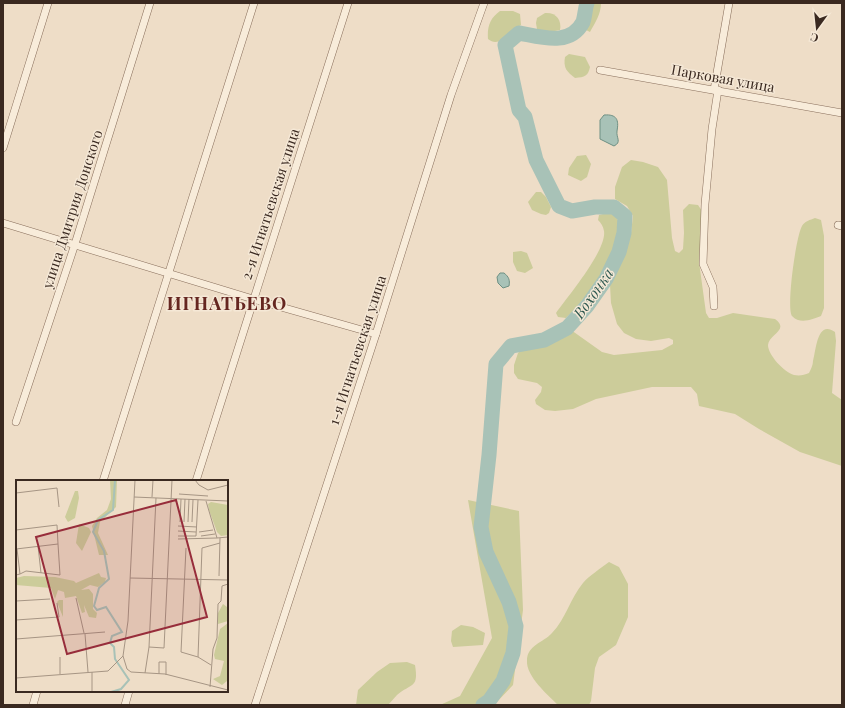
<svg xmlns="http://www.w3.org/2000/svg" width="845" height="708" viewBox="0 0 845 708" font-family="'Playfair Display',serif">
  <rect width="100%" height="100%" fill="#eeddc7"/>
  <g fill="#cccc9a">
    <path d="M 593,3 L 601,3 C 601,14 595,23 590,32 L 586,30 Z"/>
    <path d="M 500,11 L 513,11 L 520,14 L 521,25 C 509,31 500,49 488,39 C 487,27 490,18 500,11 Z"/>
    <path d="M 545,13 C 556,12 562,20 560,30 C 552,32 545,32 537,29 L 536,23 L 537,18 Z"/>
    <path d="M 569,54 L 585,57 L 590,67 C 588,76 585,77 575,78 C 567,72 563,68 565,57 Z"/>
    <path d="M 586,155 L 591,164 L 587,177 L 581,181 L 568,175 L 569,168 L 577,156 Z"/>
    <path d="M 631,160 L 643,162 L 658,167 L 667,180 L 672,238 L 675,251 L 679,253 L 683,249 L 684,233 L 683,210 L 689,204 L 698,205 L 702,211 L 699,262 L 706,313 L 709,318 L 717,318 L 733,313 L 775,319 C 790,330 769,334 768,345 C 768,355 784,372 794,375 C 800,376 804,375 809,373 C 811,369 813,365 813,361 C 816,351 817,319 835,332 L 836,341 L 832,393 L 842,400 L 842,466 L 800,452 L 759,429 L 735,414 L 699,406 L 697,394 L 691,387 L 652,387 L 596,399 L 573,409 L 555,411 L 545,410 L 536,404 L 535,400 L 541,392 L 542,387 L 537,383 L 518,379 L 514,373 L 514,365 L 518,353 L 523,348 L 555,342 L 571,330 L 602,352 L 614,355 L 662,350 L 673,344 L 673,340 L 669,338 L 651,341 L 636,339 L 624,333 L 617,324 L 611,303 L 610,285 L 631,233 L 633,216 L 627,206 L 615,199 L 615,187 L 622,167 Z"/>
    <path d="M 536,192 L 541,192 L 546,197 L 551,207 L 549,213 L 546,215 L 541,214 L 532,210 L 528,202 Z"/>
    <path d="M 611,212 C 613,214 616,216 617,218 C 629,243 584,302 566,318 L 558,317 L 556,313 C 568,296 607,250 604,231 C 603,226 601,223 598,220 L 599,215 Z"/>
    <path d="M 815,218 L 821,220 L 824,236 L 824,308 L 821,316 C 813,319 800,325 792,316 C 786,308 796,236 802,226 C 805,221 810,220 815,218 Z"/>
    <path d="M 521,251 L 527,253 L 533,268 L 525,273 L 517,271 L 513,262 L 513,252 Z"/>
    <path d="M 468,500 L 519,511 L 523,610 L 513,685 L 494,705 L 440,705 L 460,696 L 492,638 Z"/>
    <path d="M 609,562 L 619,567 L 628,584 L 628,617 L 616,645 L 599,657 L 595,668 L 591,701 L 589,705 L 558,705 C 548,695 526,676 527,661 C 527,645 543,643 552,633 C 565,620 571,597 583,583 C 590,575 600,569 609,562 Z"/>
    <path d="M 461,625 L 473,627 L 485,633 L 483,645 L 453,647 L 451,641 L 452,631 Z"/>
    <path d="M 407,662 L 415,665 C 419,689 411,683 397,695 C 394,698 391,702 388,705 L 356,705 L 358,690 L 377,672 L 390,663 Z"/>
  </g>
  <g fill="#a8c2b7" stroke="#6e9084">
    <path d="M 604,115 C 617,114 619,120 617,131 C 616,138 622,142 614,146 L 600,139 L 600,120 Z"/>
    <path d="M 500,273 L 504,273 C 509,277 510,280 509,286 L 503,288 L 498,283 L 497,277 Z"/>
  </g>
  <g fill="none" stroke-linecap="round" stroke-linejoin="round">
    <path stroke="#a8c2b7" stroke-width="15" d="M 483,705 L 489,701 L 503,681 L 513,653 L 516,626 L 509,602 L 486,552 L 481,527 L 489,455 L 496,364 L 511,346 L 544,340 L 567,328 L 587,306 L 606,279 L 619,252 L 624,233 L 625,216 L 614,207 L 595,207 L 572,211 L 559,206 L 536,160 L 525,117 L 519,110 L 505,45 L 519,33 C 541,37 570,47 583,22 C 585,16 585,9 587,3"/>
    <g stroke="#896f5c" stroke-width="8">
      <g id="street">
        <path d="M 600,70 L 842,113"/>
        <path d="M 714,90 L 729,3"/>
        <path d="M 3,148 L 48,3"/>
        <path d="M 3,223 L 253,299 L 376,334"/>
        <path d="M 838,225 L 842,226"/>
        <path d="M 714,306 L 713,287 L 703,264 L 705,204 L 712,129 L 718,90"/>
        <path d="M 16,422 L 75,244 L 150,3"/>
        <path d="M 103,481 L 254,3"/>
        <path d="M 196,481 L 348,3"/>
        <path d="M 33,705 L 37,691"/>
        <path d="M 125,705 L 129,691"/>
        <path d="M 255,705 L 376,334 L 451,95 L 484,3"/>
      </g>
    </g>
    <use href="#street" stroke="#f8ecda" stroke-width="7"/>
  </g>
  <g text-anchor="middle" dominant-baseline="central" stroke-width="3" stroke-linejoin="round" paint-order="stroke">
    <g font-size="14" fill="#3a2920" stroke="#f5e8d6">
      <text transform="translate(723 78) rotate(10)">Парковая улица</text>
      <text transform="translate(270 204) rotate(-72)">2-я Игнатьевская улица</text>
      <text transform="translate(72 209) rotate(-72)">улица Дмитрия Донского</text>
      <text transform="translate(357 350) rotate(-72)">1-я Игнатьевская улица</text>
    </g>
    <g font-size="15" font-style="italic" fill="#2f5951" stroke="#f5e8d6">
      <text transform="translate(593 293) rotate(-55)">Вохонка</text>
    </g>
    <g font-size="18" font-weight="bold" letter-spacing="1" fill="#652620" stroke="#f5e8d6">
      <text x="227" y="303">ИГНАТЬЕВО</text>
    </g>
  </g>
  <g transform="translate(16 480)">
    <rect width="212" height="212" fill="#eeddc7"/>
    <path d="M 94,0 L 101,0 L 100,27 L 84,42 L 82,53 L 92,75 L 83,75 L 76,46 L 81,38 L 91,30 L 95,19 ZM 59,11 L 62,11 L 63,18 L 59,38 L 52,42 L 49,37 ZM 195,22 L 212,25 L 212,55 L 205,56 L 201,52 L 193,30 L 192,24 ZM 63,44 L 73,48 L 75,52 L 66,71 L 60,63 ZM 83,93 L 85,97 L 90,98 L 89,102 L 82,107 L 74,105 L 65,110 L 73,109 L 77,114 L 77,129 L 81,133 L 80,138 L 73,137 L 68,125 L 69,132 L 66,133 L 60,116 L 49,118 L 48,112 L 42,110 L 39,119 L 35,108 L 0,105 L 0,98 L 8,96 L 39,97 L 58,101 L 60,103 ZM 43,120 L 47,120 L 47,137 L 41,122 ZM 207,124 L 211,127 L 212,141 L 202,144 L 202,133 ZM 212,143 L 212,194 L 211,201 L 206,205 L 197,199 L 204,196 L 208,181 L 199,179 L 198,175 L 204,149 Z" fill="#cccc9a"/>
    <path fill="none" stroke="#a8c2b7" stroke-width="2" d="M 95,212 L 105,209 L 113,200 L 99,179 L 98,167 L 94,163 L 96,156 L 106,152 L 90,127 L 81,130 L 78,126 L 83,108 L 93,99 L 88,71 L 77,52 L 82,40 L 97,30 L 99,0"/>
    <path fill="none" stroke="#a69584" stroke-width="1" d="M 179,0 L 183,5 L 192,10 L 212,5M 0,13 L 41,8 L 43,27M 163,14 L 192,16M 118,17 L 212,21M 136,17 L 137,0M 190,21 L 201,58 L 212,57M 164,42 L 165,19M 168,42 L 169,19M 172,42 L 173,19M 176,42 L 177,20M 162,46 L 181,47M 0,50 L 41,45 L 42,64 L 0,69M 162,51 L 180,52M 183,52 L 197,50M 162,56 L 180,56 L 182,20M 185,56 L 199,54M 162,59 L 201,58M 22,66 L 25,93M 170,68 L 165,172 L 182,177 L 195,185M 4,94 L 10,91 L 44,95 L 42,64M 0,95 L 4,94 L 1,69M 203,96 L 204,58M 114,98 L 212,100M 60,118 L 68,153M 0,121 L 34,119M 0,140 L 43,137 L 41,123M 69,154 L 72,192M 0,159 L 89,152M 133,167 L 148,168 L 156,0M 107,176 L 111,189 L 115,192 L 149,194 L 212,210M 44,177 L 44,194M 182,177 L 186,68 L 204,63M 76,192 L 76,212M 129,193 L 133,167 L 140,18M 143,194 L 143,182 L 150,182 L 150,195M 0,198 L 92,191 L 107,176 L 112,141 L 119,0M 194,207 L 197,169 L 201,158 L 202,124 L 205,121 L 206,106 L 212,104"/>
    <path fill="#972d3b" fill-opacity="0.15" stroke="#972d3b" stroke-width="2" d="M 160,20 L 191,137 L 51,174 L 20,57 Z"/>
    <rect width="212" height="212" fill="none" stroke="#3a2920" stroke-width="2"/>
  </g>
  <rect width="845" height="708" fill="none" stroke="#3a2920" stroke-width="8"/>
  <g transform="translate(817 28) rotate(195)" stroke="#f5e8d6" stroke-width="3" paint-order="stroke">
  <path d="M0-3L7 15L0 10L-7 15Z" fill="#3a2920"/>
  <text y="-6" font-size="11" font-weight="bold" text-anchor="middle" fill="#3a2920">С</text>
  </g>
</svg>
